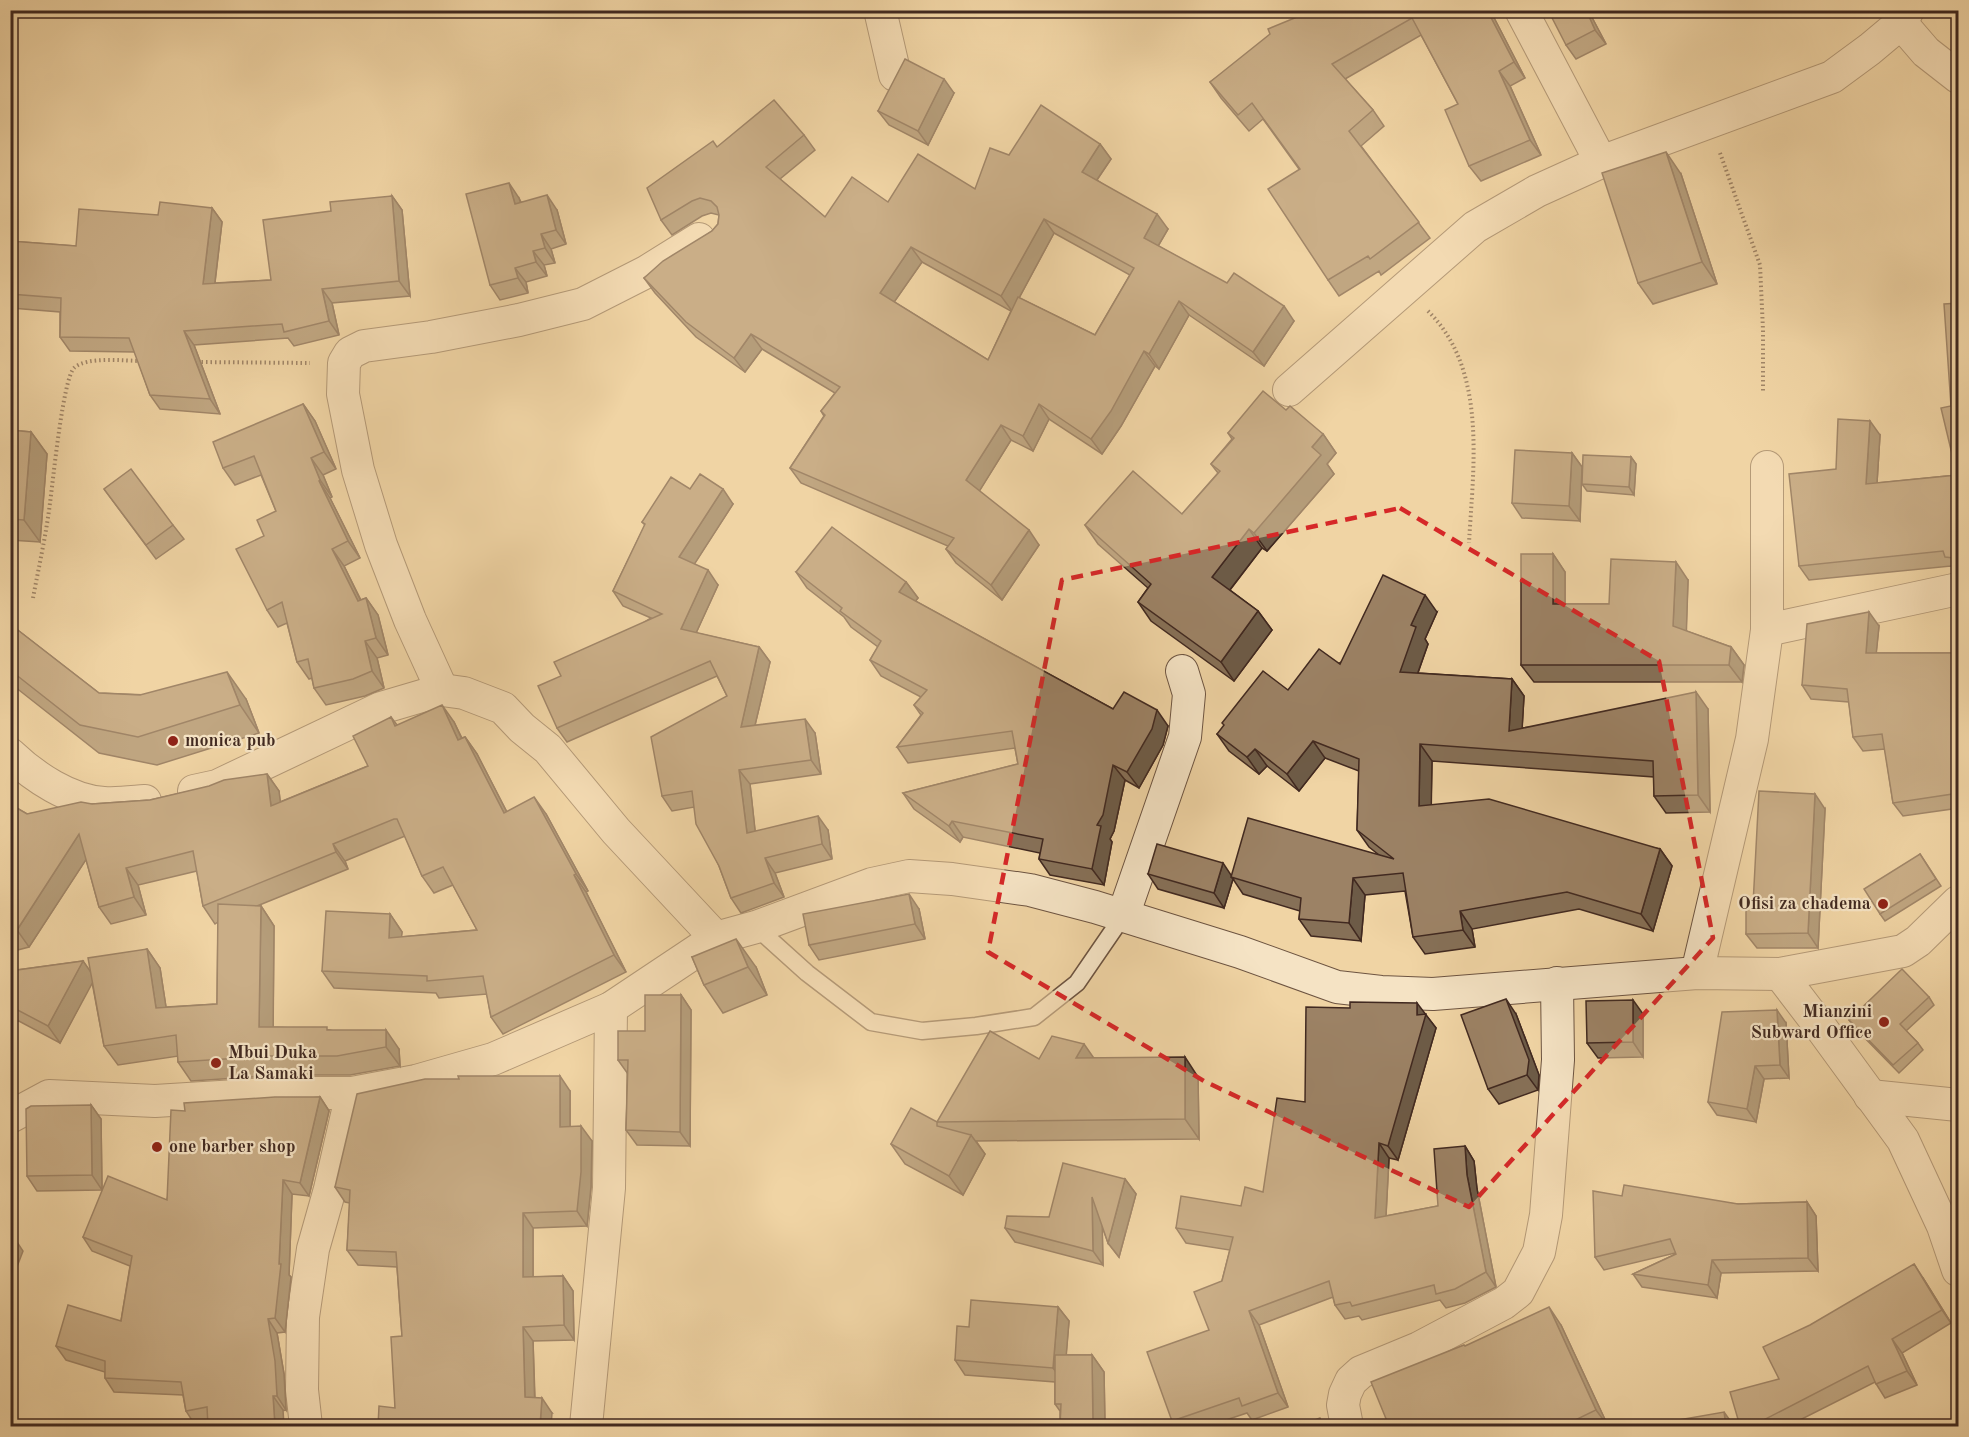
<svg xmlns="http://www.w3.org/2000/svg" width="1969" height="1437" viewBox="0 0 1969 1437" font-family="'Old Standard TT',serif">
  <rect width="100%" height="100%" fill="#f0d4a4"/>
  <filter id="stains"><feTurbulence type="fractalNoise" baseFrequency=".00333" numOctaves="4"/><feColorMatrix values="0 0 0 0 .2 0 0 0 0 .09 0 0 0 0 .02 0 0 0 .5 -.17"/></filter>
  <radialGradient id="worn" r=".72"><stop offset=".6" stop-color="#630" stop-opacity="0"/><stop offset="1" stop-color="#630" stop-opacity=".3"/></radialGradient>
  <g fill="none" stroke-linecap="round" stroke-linejoin="round">
    <g stroke="#6d5441" stroke-width="19">
      <path id="service" d="M 756,927 L 807,973 L 871,1022 L 922,1031 L 976,1026 L 1034,1017 L 1077,983 L 1123,916"/>
    </g>
    <g stroke="#6d5441" stroke-width="34">
      <g id="minor">
        <path d="M 880,10 L 895,75"/>
        <path d="M 1521,10 L 1601,162"/>
        <path d="M 1901,23 L 1926,52 L 1958,77"/>
        <path d="M 1289,390 L 1475,227 L 1537,191 L 1601,162 L 1832,77 L 1870,49 L 1901,23 L 1908,10"/>
        <path d="M 1767,630 L 1958,589"/>
        <path d="M 442,690 L 410,620 L 381,545 L 358,470 L 343,394 L 344,363 L 350,353 L 364,346 L 431,337 L 519,320 L 583,304 L 646,272 L 699,239"/>
        <path d="M 10,754 C 34,777 70,801 104,803 C 117,804 132,802 145,801"/>
        <path d="M 194,791 L 217,786 L 381,708 L 442,690 L 464,693 L 503,708 L 522,728 L 548,749 L 616,831 L 716,938"/>
        <path d="M 1123,916 L 1185,737 L 1189,694 L 1182,671"/>
        <path d="M 1697,973 L 1752,739 L 1767,630 L 1767,467"/>
        <path d="M 1780,974 L 1822,1029 L 1903,1140 L 1943,1226 L 1958,1270"/>
        <path d="M 1870,1096 L 1958,1105"/>
        <path d="M 10,1117 L 49,1096 L 155,1101 L 284,1093 L 352,1093 L 416,1081 L 493,1059 L 611,1008 L 716,938 L 756,927 L 872,884 L 909,876 L 952,879 L 1030,890 L 1095,907 L 1240,952 L 1337,987 L 1381,992 L 1433,994 L 1697,973 L 1780,974 L 1903,951 L 1918,941 L 1958,902"/>
        <path d="M 306,1426 L 302,1390 L 303,1317 L 313,1249 L 330,1189 L 352,1093"/>
        <path d="M 586,1426 L 609,1188 L 611,1008"/>
        <path d="M 1347,1426 L 1343,1405 L 1345,1394 L 1351,1381 L 1361,1372 L 1419,1348 L 1504,1303 L 1518,1292 L 1539,1252 L 1546,1215 L 1558,1060 L 1557,983"/>
      </g>
    </g>
    <g stroke="#412920" stroke-width="4" stroke-dasharray="1.5 3" stroke-linecap="butt">
      <path d="M 1720,153 L 1760,265 L 1763,330 L 1763,392"/>
      <path d="M 1428,311 C 1488,370 1473,468 1469,543"/>
      <path d="M 197,362 L 310,363"/>
      <path d="M 33,598 C 39,566 46,535 50,503 C 53,481 63,379 74,368 C 86,356 126,361 142,361"/>
    </g>
    <use href="#service" stroke="#f5e3c4" stroke-width="16"/>
    <use href="#minor" stroke="#f5e3c4" stroke-width="32"/>
  </g>
  <g fill="#867057" stroke="#412920" stroke-width="1.5" fill-rule="evenodd">
    <path d="M 1096,10 L 1115,10 L 1100,16 Z"/>
    <path d="M 1314,10 L 1490,10 L 1525,78 L 1510,86 L 1541,155 L 1481,181 L 1469,166 L 1458,104 L 1421,35 L 1345,79 L 1373,110 L 1384,126 L 1361,146 L 1430,238 L 1381,275 L 1379,271 L 1339,296 L 1328,280 L 1299,169 L 1263,119 L 1249,131 L 1221,98 L 1210,82 Z"/>
    <path d="M 1588,10 L 1606,44 L 1576,59 L 1566,45 Z"/>
    <path d="M 1952,10 L 1959,10 L 1959,16 L 1954,13 Z"/>
    <path d="M 954,93 L 928,145 L 889,125 L 878,111 Z"/>
    <path d="M 804,135 L 815,150 L 780,179 L 825,217 L 888,202 L 975,189 L 1009,155 L 1100,144 L 1111,159 L 1097,180 L 1168,229 L 1158,246 L 1294,321 L 1264,366 L 1189,315 L 1159,369 L 1155,366 L 1121,426 L 1102,454 L 1049,419 L 1033,451 L 1011,440 L 979,491 L 1039,545 L 1002,600 L 956,563 L 946,549 L 948,546 L 801,483 L 790,468 L 824,416 L 821,411 L 835,393 L 762,349 L 745,372 L 696,337 L 655,293 L 644,278 L 712,231 L 718,224 L 719,215 L 711,213 L 702,216 L 672,235 L 661,220 L 717,147 ZM 1054,233 L 1130,275 L 1095,335 L 1019,298 ZM 922,262 L 1011,311 L 988,360 L 894,302 Z"/>
    <path d="M 1681,174 L 1717,284 L 1653,304 L 1638,283 Z"/>
    <path d="M 392,196 L 402,210 L 410,296 L 332,303 L 339,335 L 294,346 L 288,338 L 194,345 L 220,414 L 160,409 L 150,395 L 135,352 L 70,351 L 60,337 L 60,312 L 11,308 L 10,306 L 10,241 L 76,246 L 158,215 L 212,208 L 222,222 L 215,283 L 271,280 L 331,211 Z"/>
    <path d="M 519,198 L 521,202 L 557,210 L 566,244 L 551,249 L 555,263 L 544,265 L 547,276 L 526,282 L 528,293 L 500,300 L 490,285 Z"/>
    <path d="M 1959,303 L 1959,572 L 1955,571 L 1951,566 L 1809,580 L 1799,566 L 1836,469 L 1880,435 L 1877,483 L 1957,475 L 1951,406 Z"/>
    <path d="M 303,404 L 315,421 L 336,469 L 323,475 L 332,497 L 330,498 L 360,558 L 344,566 L 361,600 L 366,598 L 378,615 L 388,655 L 377,658 L 384,688 L 365,696 L 326,705 L 314,688 L 312,678 L 309,679 L 297,662 L 287,623 L 278,627 L 267,610 L 264,536 L 276,511 L 261,475 L 235,485 L 223,468 Z"/>
    <path d="M 1286,410 L 1323,434 L 1336,453 L 1327,464 L 1334,474 L 1267,551 L 1262,548 L 1230,590 L 1258,611 L 1272,630 L 1234,681 L 1151,621 L 1138,602 L 1148,588 L 1098,544 L 1085,525 L 1182,514 L 1218,473 L 1211,464 L 1232,439 L 1228,433 Z"/>
    <path d="M 10,430 L 31,432 L 47,454 L 40,542 L 10,540 Z"/>
    <path d="M 1572,453 L 1582,467 L 1580,521 L 1522,518 L 1512,503 Z"/>
    <path d="M 1631,457 L 1636,464 L 1634,495 L 1587,491 L 1582,484 Z"/>
    <path d="M 104,489 L 173,525 L 184,539 L 156,559 Z"/>
    <path d="M 690,489 L 733,504 L 694,564 L 718,585 L 696,633 L 759,647 L 770,662 L 755,725 L 815,733 L 821,774 L 750,784 L 755,831 L 828,830 L 832,859 L 775,873 L 784,897 L 741,913 L 731,898 L 719,866 L 694,807 L 672,811 L 662,796 L 727,696 L 717,676 L 567,742 L 557,728 L 561,676 L 651,618 L 623,606 L 613,591 L 645,525 L 642,522 Z"/>
    <path d="M 1553,554 L 1565,572 L 1565,604 L 1609,604 L 1688,580 L 1686,631 L 1731,647 L 1744,665 L 1742,682 L 1534,682 L 1521,665 Z"/>
    <path d="M 796,572 L 906,582 L 918,598 L 915,601 L 1113,709 L 1168,726 L 1163,745 L 1139,788 L 1125,780 L 1114,831 L 1110,839 L 1112,842 L 1104,885 L 1050,875 L 1039,859 L 1040,853 L 963,837 L 960,842 L 914,809 L 903,793 L 1018,764 L 1015,748 L 908,763 L 897,747 L 921,715 L 914,705 L 921,697 L 881,676 L 870,660 L 878,647 L 851,627 L 844,617 L 807,588 Z"/>
    <path d="M 1437,612 L 1425,639 L 1428,644 L 1418,673 L 1512,679 L 1524,696 L 1522,728 L 1708,709 L 1710,812 L 1666,813 L 1654,796 L 1654,777 L 1432,761 L 1431,805 L 1660,849 L 1672,866 L 1653,931 L 1579,909 L 1472,929 L 1475,947 L 1425,954 L 1413,937 L 1405,891 L 1365,895 L 1361,941 L 1311,936 L 1299,919 L 1300,911 L 1243,894 L 1233,879 L 1224,908 L 1158,889 L 1148,874 L 1232,875 L 1379,855 L 1369,847 L 1357,830 L 1359,771 L 1325,758 L 1299,791 L 1267,766 L 1259,774 L 1229,751 L 1217,734 L 1288,690 Z"/>
    <path d="M 10,624 L 99,693 L 246,699 L 259,733 L 157,765 L 99,753 L 10,683 Z"/>
    <path d="M 1879,626 L 1876,653 L 1959,653 L 1959,808 L 1903,816 L 1893,803 L 1885,749 L 1863,751 L 1853,737 L 1849,702 L 1811,699 L 1802,685 Z"/>
    <path d="M 391,717 L 397,725 L 454,722 L 462,738 L 465,737 L 477,754 L 507,812 L 546,814 L 588,891 L 586,892 L 626,972 L 503,1034 L 491,1017 L 487,994 L 439,998 L 436,993 L 334,988 L 322,971 L 390,914 L 402,932 L 401,937 L 477,930 L 453,885 L 434,893 L 422,876 L 405,836 L 345,861 L 348,869 L 257,906 L 261,906 L 274,926 L 273,1027 L 330,1030 L 399,1049 L 400,1066 L 350,1075 L 283,1075 L 191,1081 L 178,1062 L 178,1056 L 118,1065 L 104,1046 L 92,982 L 60,1043 L 17,1020 L 17,1080 L 10,1081 L 10,971 L 83,961 L 91,973 L 147,949 L 160,968 L 166,1007 L 217,1004 L 218,922 L 215,924 L 203,906 L 197,871 L 138,885 L 146,915 L 111,924 L 99,907 L 86,859 L 29,947 L 10,952 L 10,804 L 27,814 L 92,804 L 150,800 L 267,774 L 279,791 L 280,802 L 368,766 Z"/>
    <path d="M 10,776 L 17,785 L 10,791 Z"/>
    <path d="M 1825,809 L 1818,948 L 1757,948 L 1746,934 L 1753,905 Z"/>
    <path d="M 1920,854 L 1941,886 L 1885,921 L 1880,914 Z"/>
    <path d="M 919,909 L 925,939 L 819,960 L 809,945 Z"/>
    <path d="M 692,957 L 756,967 L 767,995 L 723,1013 L 704,985 Z"/>
    <path d="M 681,995 L 691,1010 L 690,1146 L 637,1145 L 626,1130 L 628,1074 L 618,1060 Z"/>
    <path d="M 1929,997 L 1934,1005 L 1906,1031 L 1918,1043 L 1923,1050 L 1899,1073 L 1854,1027 L 1849,1020 Z"/>
    <path d="M 1425,1014 L 1436,1028 L 1398,1160 L 1389,1158 L 1386,1216 L 1438,1206 L 1465,1146 L 1474,1161 L 1477,1189 L 1496,1287 L 1465,1303 L 1446,1308 L 1440,1300 L 1362,1320 L 1359,1316 L 1345,1319 L 1335,1305 L 1333,1297 L 1259,1325 L 1288,1407 L 1252,1420 L 1247,1413 L 1208,1426 L 1176,1426 L 1172,1421 L 1209,1330 L 1230,1250 L 1186,1243 L 1176,1228 L 1241,1206 L 1263,1192 L 1305,1102 Z"/>
    <path d="M 1516,1014 L 1539,1075 L 1538,1090 L 1499,1104 L 1488,1089 Z"/>
    <path d="M 1643,1014 L 1643,1057 L 1598,1058 L 1587,1043 Z"/>
    <path d="M 1786,1023 L 1789,1078 L 1764,1079 L 1756,1122 L 1717,1115 L 1708,1102 Z"/>
    <path d="M 1094,1058 L 1198,1077 L 1199,1139 L 976,1141 L 985,1154 L 963,1195 L 905,1164 L 891,1144 L 937,1122 L 1039,1059 Z"/>
    <path d="M 570,1091 L 570,1126 L 592,1141 L 591,1187 L 587,1226 L 533,1228 L 533,1277 L 563,1276 L 573,1291 L 574,1340 L 533,1341 L 535,1398 L 552,1413 L 395,1408 L 402,1336 L 397,1267 L 358,1265 L 347,1250 L 350,1203 L 345,1202 L 335,1187 Z"/>
    <path d="M 320,1097 L 329,1111 L 309,1196 L 292,1194 L 289,1275 L 291,1277 L 285,1332 L 277,1333 L 284,1374 L 286,1410 L 195,1425 L 186,1411 L 183,1395 L 114,1392 L 105,1378 L 105,1372 L 66,1360 L 56,1346 L 121,1321 L 130,1266 L 92,1251 L 83,1237 L 167,1200 L 185,1111 Z"/>
    <path d="M 91,1105 L 101,1119 L 102,1190 L 37,1191 L 27,1176 Z"/>
    <path d="M 1125,1179 L 1136,1194 L 1119,1257 L 1108,1243 L 1102,1226 L 1103,1265 L 1015,1242 L 1005,1228 L 1049,1217 Z"/>
    <path d="M 1622,1196 L 1738,1204 L 1807,1202 L 1816,1216 L 1818,1271 L 1721,1273 L 1717,1298 L 1642,1287 L 1633,1274 L 1676,1254 L 1675,1253 L 1604,1270 L 1595,1257 Z"/>
    <path d="M 1923,1278 L 1951,1323 L 1902,1353 L 1917,1385 L 1885,1398 L 1875,1382 L 1788,1426 L 1740,1426 L 1779,1379 Z"/>
    <path d="M 1058,1307 L 1069,1321 L 1066,1355 L 1092,1355 L 1104,1372 L 1105,1426 L 1060,1426 L 1060,1411 L 1055,1404 L 1055,1382 L 965,1375 L 955,1360 L 969,1327 Z"/>
    <path d="M 1561,1325 L 1608,1426 L 1389,1426 L 1465,1346 Z"/>
  </g>
  <g fill="#6d5b47" stroke="#412920" stroke-width="1.5">
    <path d="M 1487,10 L 1490,10 L 1525,78 L 1514,62 Z"/>
    <path d="M 1586,10 L 1588,10 L 1606,44 L 1595,30 Z"/>
    <path d="M 1499,71 L 1510,86 L 1541,155 L 1530,140 Z"/>
    <path d="M 944,79 L 954,93 L 928,145 L 918,131 Z"/>
    <path d="M 1100,144 L 1111,159 L 1092,187 L 1082,172 Z"/>
    <path d="M 1666,152 L 1681,174 L 1717,284 L 1702,262 Z"/>
    <path d="M 509,183 L 519,198 L 525,218 L 515,204 Z"/>
    <path d="M 547,195 L 557,210 L 566,244 L 556,230 Z"/>
    <path d="M 392,196 L 402,210 L 410,296 L 399,281 Z"/>
    <path d="M 212,208 L 222,222 L 213,298 L 203,284 Z"/>
    <path d="M 1157,214 L 1168,229 L 1154,253 L 1144,238 Z"/>
    <path d="M 1044,219 L 1054,233 L 1012,311 L 1001,296 Z"/>
    <path d="M 541,234 L 551,249 L 555,263 L 545,248 Z"/>
    <path d="M 911,247 L 922,262 L 890,308 L 880,293 Z"/>
    <path d="M 533,251 L 544,265 L 547,276 L 536,262 Z"/>
    <path d="M 515,268 L 526,282 L 528,293 L 518,278 Z"/>
    <path d="M 322,289 L 332,303 L 339,335 L 329,321 Z"/>
    <path d="M 1179,301 L 1189,315 L 1159,369 L 1149,354 Z"/>
    <path d="M 1284,306 L 1294,321 L 1264,366 L 1253,352 Z"/>
    <path d="M 184,331 L 194,345 L 220,414 L 210,399 Z"/>
    <path d="M 751,334 L 762,349 L 745,372 L 734,358 Z"/>
    <path d="M 1144,351 L 1155,366 L 1121,426 L 1102,454 L 1091,439 Z"/>
    <path d="M 303,404 L 315,421 L 336,469 L 324,452 Z"/>
    <path d="M 1039,404 L 1049,419 L 1033,451 L 1023,436 Z"/>
    <path d="M 1870,421 L 1880,435 L 1876,498 L 1866,484 Z"/>
    <path d="M 1001,425 L 1011,440 L 977,495 L 966,480 Z"/>
    <path d="M 31,432 L 47,454 L 40,542 L 24,520 Z"/>
    <path d="M 1323,434 L 1336,453 L 1327,464 L 1334,474 L 1267,551 L 1254,533 L 1312,447 Z"/>
    <path d="M 1572,453 L 1582,467 L 1580,521 L 1569,506 Z"/>
    <path d="M 1631,457 L 1636,464 L 1634,495 L 1629,487 Z"/>
    <path d="M 311,458 L 323,475 L 332,497 L 320,480 Z"/>
    <path d="M 319,481 L 330,498 L 360,558 L 348,541 Z"/>
    <path d="M 723,489 L 733,504 L 690,571 L 679,557 Z"/>
    <path d="M 1249,529 L 1262,548 L 1225,596 L 1212,577 Z"/>
    <path d="M 1029,530 L 1039,545 L 1002,600 L 991,585 Z"/>
    <path d="M 332,549 L 344,566 L 369,618 L 358,601 Z"/>
    <path d="M 1553,554 L 1565,572 L 1565,621 L 1553,604 Z"/>
    <path d="M 1676,562 L 1688,580 L 1686,644 L 1673,626 Z"/>
    <path d="M 708,570 L 718,585 L 691,644 L 681,629 Z"/>
    <path d="M 906,582 L 918,598 L 910,608 L 899,592 Z"/>
    <path d="M 1425,595 L 1437,612 L 1425,639 L 1428,644 L 1412,689 L 1400,672 L 1411,625 Z"/>
    <path d="M 366,598 L 378,615 L 388,655 L 376,638 Z"/>
    <path d="M 1258,611 L 1272,630 L 1234,681 L 1221,662 Z"/>
    <path d="M 1869,612 L 1879,626 L 1875,666 L 1866,653 Z"/>
    <path d="M 365,641 L 377,658 L 384,688 L 372,671 Z"/>
    <path d="M 759,647 L 770,662 L 751,742 L 741,727 Z"/>
    <path d="M 1731,647 L 1744,665 L 1742,682 L 1729,665 Z"/>
    <path d="M 227,672 L 246,699 L 259,733 L 240,705 Z"/>
    <path d="M 1512,679 L 1524,696 L 1521,748 L 1509,731 Z"/>
    <path d="M 1696,692 L 1708,709 L 1710,812 L 1698,795 Z"/>
    <path d="M 442,705 L 454,722 L 470,757 L 458,740 Z"/>
    <path d="M 1157,710 L 1168,726 L 1163,745 L 1139,788 L 1127,772 Z"/>
    <path d="M 805,719 L 815,733 L 821,774 L 811,760 Z"/>
    <path d="M 465,737 L 477,754 L 516,830 L 504,813 Z"/>
    <path d="M 1313,741 L 1325,758 L 1299,791 L 1287,774 Z"/>
    <path d="M 1420,744 L 1432,761 L 1431,823 L 1419,806 Z"/>
    <path d="M 1255,749 L 1267,766 L 1259,774 L 1247,757 Z"/>
    <path d="M 1113,765 L 1125,780 L 1114,831 L 1110,839 L 1112,842 L 1104,885 L 1092,869 L 1097,825 Z"/>
    <path d="M 739,770 L 750,784 L 757,848 L 747,833 Z"/>
    <path d="M 267,774 L 279,791 L 283,823 L 271,806 Z"/>
    <path d="M 1815,794 L 1825,809 L 1818,948 L 1808,933 Z"/>
    <path d="M 534,797 L 546,814 L 588,891 L 576,874 Z"/>
    <path d="M 818,816 L 828,830 L 832,859 L 822,844 Z"/>
    <path d="M 952,821 L 963,837 L 960,842 L 949,826 Z"/>
    <path d="M 79,834 L 91,852 L 29,947 L 17,930 Z"/>
    <path d="M 333,844 L 345,861 L 348,869 L 336,852 Z"/>
    <path d="M 1660,849 L 1672,866 L 1653,931 L 1641,914 Z"/>
    <path d="M 765,858 L 775,873 L 784,897 L 774,883 Z"/>
    <path d="M 1223,863 L 1233,878 L 1231,877 L 1233,879 L 1224,908 L 1214,893 Z"/>
    <path d="M 126,868 L 138,885 L 146,915 L 134,897 Z"/>
    <path d="M 574,875 L 586,892 L 626,972 L 614,955 Z"/>
    <path d="M 1353,878 L 1365,895 L 1361,941 L 1349,923 Z"/>
    <path d="M 909,894 L 919,909 L 925,939 L 915,924 Z"/>
    <path d="M 261,906 L 274,926 L 273,1046 L 259,1027 Z"/>
    <path d="M 1460,911 L 1472,929 L 1475,947 L 1463,930 Z"/>
    <path d="M 390,914 L 402,932 L 400,955 L 389,938 Z"/>
    <path d="M 736,939 L 756,967 L 767,995 L 748,967 Z"/>
    <path d="M 147,949 L 160,968 L 169,1027 L 156,1008 Z"/>
    <path d="M 83,961 L 95,978 L 60,1043 L 48,1026 Z"/>
    <path d="M 681,995 L 691,1010 L 690,1146 L 680,1132 Z"/>
    <path d="M 1506,999 L 1516,1014 L 1539,1075 L 1538,1090 L 1527,1075 Z"/>
    <path d="M 1633,1000 L 1643,1014 L 1643,1057 L 1633,1042 Z"/>
    <path d="M 1417,1003 L 1436,1028 L 1398,1160 L 1388,1146 L 1417,1015 Z"/>
    <path d="M 1777,1010 L 1786,1023 L 1789,1078 L 1780,1065 Z"/>
    <path d="M 10,1011 L 17,1020 L 17,1080 L 10,1070 Z"/>
    <path d="M 386,1030 L 399,1049 L 400,1066 L 386,1047 Z"/>
    <path d="M 1084,1044 L 1098,1064 L 1076,1058 Z"/>
    <path d="M 1185,1057 L 1198,1077 L 1199,1139 L 1185,1119 Z"/>
    <path d="M 1755,1066 L 1764,1079 L 1756,1122 L 1747,1109 Z"/>
    <path d="M 560,1076 L 570,1091 L 570,1142 L 560,1127 Z"/>
    <path d="M 320,1097 L 329,1111 L 309,1196 L 300,1183 Z"/>
    <path d="M 91,1105 L 101,1119 L 102,1190 L 92,1175 Z"/>
    <path d="M 581,1126 L 592,1141 L 591,1187 L 587,1226 L 577,1211 Z"/>
    <path d="M 971,1135 L 985,1154 L 963,1195 L 949,1176 Z"/>
    <path d="M 1379,1143 L 1389,1158 L 1385,1233 L 1375,1218 Z"/>
    <path d="M 1465,1146 L 1474,1161 L 1477,1189 L 1496,1287 L 1486,1272 L 1467,1175 Z"/>
    <path d="M 1125,1179 L 1136,1194 L 1119,1257 L 1108,1243 Z"/>
    <path d="M 283,1180 L 292,1194 L 289,1275 L 291,1277 L 285,1332 L 275,1318 L 279,1264 Z"/>
    <path d="M 1092,1197 L 1102,1211 L 1103,1265 L 1093,1251 Z"/>
    <path d="M 1807,1202 L 1816,1216 L 1818,1271 L 1808,1258 Z"/>
    <path d="M 523,1213 L 533,1228 L 533,1292 L 523,1277 Z"/>
    <path d="M 13,1236 L 23,1251 L 10,1285 L 10,1242 Z"/>
    <path d="M 1712,1260 L 1721,1273 L 1717,1298 L 1708,1285 Z"/>
    <path d="M 1914,1264 L 1923,1278 L 1951,1323 L 1942,1310 Z"/>
    <path d="M 563,1276 L 573,1291 L 574,1340 L 564,1325 Z"/>
    <path d="M 1058,1307 L 1069,1321 L 1064,1383 L 1053,1368 Z"/>
    <path d="M 1549,1307 L 1561,1325 L 1608,1426 L 1596,1410 Z"/>
    <path d="M 1249,1311 L 1259,1325 L 1288,1407 L 1278,1393 Z"/>
    <path d="M 268,1319 L 277,1333 L 284,1374 L 286,1410 L 277,1396 Z"/>
    <path d="M 523,1327 L 533,1341 L 535,1412 L 525,1397 Z"/>
    <path d="M 1892,1339 L 1902,1353 L 1917,1385 L 1907,1371 Z"/>
    <path d="M 1092,1355 L 1104,1372 L 1105,1426 L 1093,1426 Z"/>
    <path d="M 273,1396 L 283,1410 L 284,1426 L 275,1426 Z"/>
    <path d="M 542,1398 L 552,1413 L 551,1426 L 540,1426 Z"/>
    <path d="M 1724,1412 L 1734,1426 L 1726,1426 Z"/>
  </g>
  <g fill="#9c8265" stroke="#412920" stroke-width="1.5" fill-rule="evenodd">
    <path d="M 1314,10 L 1487,10 L 1514,62 L 1499,71 L 1530,140 L 1469,166 L 1445,110 L 1458,104 L 1412,18 L 1332,64 L 1373,110 L 1349,131 L 1419,222 L 1370,259 L 1368,256 L 1328,280 L 1268,189 L 1300,169 L 1252,103 L 1238,115 L 1210,82 L 1270,34 L 1268,29 Z"/>
    <path d="M 1548,10 L 1586,10 L 1595,30 L 1566,45 Z"/>
    <path d="M 905,59 L 944,79 L 918,131 L 878,111 Z"/>
    <path d="M 774,100 L 804,135 L 766,167 L 825,217 L 852,177 L 888,202 L 918,154 L 975,189 L 990,148 L 1009,155 L 1041,105 L 1100,144 L 1082,172 L 1157,214 L 1144,238 L 1227,283 L 1234,273 L 1284,306 L 1253,352 L 1179,301 L 1149,354 L 1144,351 L 1111,411 L 1091,439 L 1039,404 L 1023,436 L 1001,425 L 966,480 L 1029,530 L 991,585 L 946,549 L 954,538 L 790,468 L 825,415 L 821,411 L 840,387 L 751,334 L 734,358 L 686,322 L 644,278 L 663,261 L 712,231 L 718,224 L 719,215 L 717,207 L 711,201 L 700,198 L 692,201 L 661,220 L 647,188 L 713,141 L 717,147 ZM 1044,219 L 1134,268 L 1095,335 L 1018,297 L 988,360 L 880,293 L 911,247 L 1001,296 Z"/>
    <path d="M 1666,152 L 1702,262 L 1638,283 L 1602,173 Z"/>
    <path d="M 509,183 L 515,204 L 547,195 L 556,230 L 541,234 L 545,248 L 533,251 L 536,262 L 515,268 L 518,278 L 490,285 L 466,194 Z"/>
    <path d="M 392,196 L 399,281 L 322,289 L 329,321 L 284,332 L 282,324 L 184,331 L 210,399 L 150,395 L 129,338 L 60,337 L 61,298 L 10,294 L 10,241 L 76,246 L 79,209 L 158,215 L 160,202 L 212,208 L 203,284 L 271,280 L 263,220 L 331,211 L 330,202 Z"/>
    <path d="M 1959,303 L 1959,561 L 1954,558 L 1945,557 L 1943,551 L 1799,566 L 1789,474 L 1836,469 L 1838,419 L 1870,421 L 1866,484 L 1957,475 L 1941,408 L 1951,406 L 1944,304 Z"/>
    <path d="M 1263,391 L 1286,410 L 1290,406 L 1323,434 L 1312,447 L 1321,455 L 1254,533 L 1249,529 L 1212,577 L 1258,611 L 1221,662 L 1138,602 L 1151,584 L 1085,525 L 1133,471 L 1182,514 L 1220,471 L 1211,464 L 1234,438 L 1228,433 Z"/>
    <path d="M 303,404 L 324,452 L 311,458 L 320,480 L 319,481 L 348,541 L 332,549 L 358,601 L 366,598 L 376,638 L 365,641 L 372,671 L 353,679 L 314,688 L 308,659 L 297,662 L 282,602 L 267,610 L 236,549 L 264,536 L 257,520 L 276,511 L 254,456 L 223,468 L 213,442 Z"/>
    <path d="M 10,430 L 31,432 L 24,520 L 10,519 Z"/>
    <path d="M 1515,450 L 1572,453 L 1569,506 L 1512,503 Z"/>
    <path d="M 1583,455 L 1631,457 L 1629,487 L 1582,484 Z"/>
    <path d="M 131,469 L 173,525 L 146,545 L 104,489 Z"/>
    <path d="M 700,474 L 723,489 L 679,557 L 708,570 L 681,629 L 759,647 L 741,727 L 805,719 L 811,760 L 739,770 L 747,833 L 818,816 L 822,844 L 765,858 L 774,883 L 731,898 L 719,866 L 696,824 L 692,791 L 662,796 L 651,737 L 727,696 L 710,661 L 557,728 L 538,686 L 561,676 L 554,662 L 662,614 L 613,591 L 645,524 L 642,522 L 671,477 L 690,489 Z"/>
    <path d="M 832,527 L 906,582 L 899,592 L 1113,709 L 1124,692 L 1157,710 L 1152,729 L 1127,772 L 1113,765 L 1103,815 L 1097,825 L 1101,826 L 1092,869 L 1039,859 L 1043,839 L 952,821 L 949,826 L 903,793 L 1018,764 L 1012,731 L 897,747 L 923,713 L 914,705 L 927,690 L 870,660 L 881,641 L 840,611 L 842,608 L 796,572 Z"/>
    <path d="M 1521,554 L 1553,554 L 1553,604 L 1609,604 L 1611,559 L 1676,562 L 1673,626 L 1731,647 L 1729,665 L 1521,665 Z"/>
    <path d="M 1383,575 L 1425,595 L 1411,625 L 1416,627 L 1400,672 L 1512,679 L 1509,731 L 1696,692 L 1698,795 L 1654,796 L 1653,761 L 1420,744 L 1419,806 L 1489,799 L 1660,849 L 1641,914 L 1567,892 L 1460,911 L 1463,930 L 1413,937 L 1403,873 L 1353,878 L 1349,923 L 1299,919 L 1301,898 L 1231,877 L 1248,818 L 1394,859 L 1357,830 L 1359,759 L 1313,741 L 1287,774 L 1255,749 L 1247,757 L 1217,734 L 1224,725 L 1222,723 L 1263,671 L 1288,690 L 1319,649 L 1340,664 Z"/>
    <path d="M 1959,589 L 1959,620 L 1952,592 Z"/>
    <path d="M 1869,612 L 1866,653 L 1959,653 L 1959,793 L 1893,803 L 1882,734 L 1853,737 L 1847,689 L 1802,685 L 1807,624 Z"/>
    <path d="M 10,624 L 99,693 L 140,695 L 227,672 L 240,705 L 138,737 L 80,725 L 10,670 Z"/>
    <path d="M 442,705 L 458,740 L 465,737 L 504,813 L 534,797 L 576,874 L 574,875 L 614,955 L 491,1017 L 483,976 L 427,981 L 427,976 L 322,971 L 326,911 L 390,914 L 389,938 L 477,930 L 443,867 L 422,876 L 397,819 L 394,819 L 333,844 L 336,852 L 203,906 L 193,851 L 126,868 L 134,897 L 99,907 L 79,834 L 17,930 L 10,932 L 10,804 L 27,814 L 81,802 L 92,804 L 150,800 L 209,786 L 224,780 L 267,774 L 271,806 L 368,766 L 353,736 L 391,717 L 395,726 Z"/>
    <path d="M 1759,791 L 1815,794 L 1808,933 L 1746,934 L 1746,905 L 1753,905 Z"/>
    <path d="M 1157,844 L 1223,863 L 1214,893 L 1148,874 Z"/>
    <path d="M 1920,854 L 1936,879 L 1880,914 L 1864,889 Z"/>
    <path d="M 909,894 L 915,924 L 809,945 L 803,914 Z"/>
    <path d="M 218,904 L 261,906 L 259,1027 L 327,1027 L 327,1030 L 386,1030 L 386,1047 L 337,1056 L 270,1056 L 178,1062 L 176,1035 L 104,1046 L 88,958 L 147,949 L 156,1008 L 217,1004 Z"/>
    <path d="M 736,939 L 748,967 L 704,985 L 692,957 Z"/>
    <path d="M 83,961 L 48,1026 L 10,1006 L 10,971 Z"/>
    <path d="M 1902,969 L 1929,997 L 1900,1024 L 1918,1043 L 1893,1065 L 1849,1020 Z"/>
    <path d="M 645,995 L 681,995 L 680,1132 L 626,1130 L 628,1060 L 618,1060 L 618,1031 L 645,1031 Z"/>
    <path d="M 1506,999 L 1529,1060 L 1527,1075 L 1488,1089 L 1461,1015 Z"/>
    <path d="M 1633,1000 L 1633,1042 L 1587,1043 L 1586,1001 Z"/>
    <path d="M 1350,1002 L 1417,1003 L 1417,1015 L 1426,1014 L 1388,1146 L 1379,1143 L 1375,1218 L 1438,1206 L 1434,1149 L 1465,1146 L 1467,1175 L 1486,1272 L 1455,1289 L 1436,1294 L 1434,1285 L 1352,1306 L 1350,1302 L 1335,1305 L 1329,1281 L 1249,1311 L 1278,1393 L 1242,1406 L 1239,1398 L 1172,1421 L 1147,1352 L 1209,1330 L 1194,1292 L 1222,1281 L 1233,1237 L 1176,1228 L 1181,1196 L 1241,1206 L 1245,1187 L 1263,1192 L 1277,1098 L 1305,1102 L 1306,1007 L 1350,1008 Z"/>
    <path d="M 1777,1010 L 1780,1065 L 1755,1066 L 1747,1109 L 1708,1102 L 1722,1012 Z"/>
    <path d="M 990,1031 L 1039,1059 L 1052,1036 L 1084,1044 L 1076,1058 L 1185,1057 L 1185,1119 L 937,1122 L 937,1126 L 971,1135 L 949,1176 L 891,1144 L 911,1108 L 937,1122 Z"/>
    <path d="M 458,1076 L 560,1076 L 560,1127 L 581,1126 L 581,1172 L 577,1211 L 523,1213 L 523,1277 L 563,1276 L 564,1325 L 523,1327 L 525,1397 L 542,1398 L 540,1426 L 378,1426 L 379,1406 L 395,1408 L 391,1337 L 402,1336 L 396,1252 L 347,1250 L 350,1190 L 335,1187 L 357,1094 L 425,1079 L 459,1079 Z"/>
    <path d="M 275,1097 L 320,1097 L 300,1183 L 283,1180 L 279,1264 L 281,1264 L 275,1318 L 268,1319 L 275,1361 L 277,1396 L 273,1396 L 275,1426 L 208,1426 L 207,1407 L 186,1411 L 181,1382 L 105,1378 L 105,1361 L 56,1346 L 68,1305 L 121,1321 L 132,1256 L 83,1237 L 108,1176 L 167,1200 L 171,1110 L 185,1111 L 184,1103 Z"/>
    <path d="M 91,1105 L 92,1175 L 27,1176 L 26,1109 L 31,1106 Z"/>
    <path d="M 1063,1163 L 1125,1179 L 1108,1243 L 1092,1197 L 1093,1251 L 1005,1228 L 1007,1216 L 1049,1217 Z"/>
    <path d="M 1624,1185 L 1738,1204 L 1807,1202 L 1808,1258 L 1712,1260 L 1708,1285 L 1633,1274 L 1676,1254 L 1670,1239 L 1595,1257 L 1593,1191 L 1622,1196 Z"/>
    <path d="M 1914,1264 L 1942,1310 L 1892,1339 L 1907,1371 L 1876,1384 L 1868,1366 L 1752,1426 L 1740,1426 L 1730,1392 L 1779,1379 L 1763,1347 L 1810,1325 Z"/>
    <path d="M 971,1300 L 1058,1307 L 1053,1368 L 955,1360 L 957,1326 L 969,1327 Z"/>
    <path d="M 1549,1307 L 1596,1410 L 1563,1426 L 1389,1426 L 1371,1382 L 1464,1345 L 1465,1346 Z"/>
    <path d="M 1055,1355 L 1092,1355 L 1093,1426 L 1060,1426 L 1061,1404 L 1055,1404 Z"/>
    <path d="M 1724,1412 L 1726,1426 L 1656,1426 L 1656,1424 Z"/>
    <path d="M 1320,1418 L 1324,1426 L 1299,1426 Z"/>
  </g>
  <path d="M0 0H1969V1437H0ZM 1400,508 L 1659,661 L 1713,938 L 1469,1207 L 1204,1081 L 988,952 L 1062,580 Z" fill="#f0d4a4" fill-opacity=".55" fill-rule="evenodd"/>
  <path fill="none" stroke="#d62828" stroke-width="4.5" stroke-dasharray="12 8" stroke-linejoin="round" d="M 1400,508 L 1659,661 L 1713,938 L 1469,1207 L 1204,1081 L 988,952 L 1062,580 Z"/>
  <g fill="#8f2418" stroke="#f5e3c4" stroke-width="2">
    <circle cx="173" cy="741" r="6"/>
    <circle cx="1883" cy="904" r="6"/>
    <circle cx="1884" cy="1022" r="6"/>
    <circle cx="216" cy="1063" r="6"/>
    <circle cx="157" cy="1147" r="6"/>
  </g>
  <g text-anchor="middle" dominant-baseline="central" stroke-width="4.5" stroke-linejoin="round" paint-order="stroke">
    <g font-size="18" font-weight="bold" fill="#412920" stroke="#f5e3c4" text-anchor="start">
      <text x="185" y="741">monica pub</text>
      <text x="1871" y="904" text-anchor="end">Ofisi za chadema</text>
      <text x="1872" y="1012" text-anchor="end">Mianzini<tspan x="1872" dy="21">Subward Office</tspan></text>
      <text x="228" y="1053">Mbui Duka<tspan x="228" dy="21">La Samaki</tspan></text>
      <text x="169" y="1147">one barber shop</text>
    </g>
  </g>
  <rect width="1969" height="1437" fill="none" stroke="#f0d4a4" stroke-width="36"/>
  <rect x="12" y="12" width="1945" height="1413" fill="none" stroke="#412920" stroke-width="3"/>
  <rect x="18" y="18" width="1933" height="1401" fill="none" stroke="#412920" stroke-width="1.5"/>
  <rect width="100%" height="100%" filter="url(#stains)"/>
  <rect width="100%" height="100%" fill="url(#worn)"/>
</svg>
